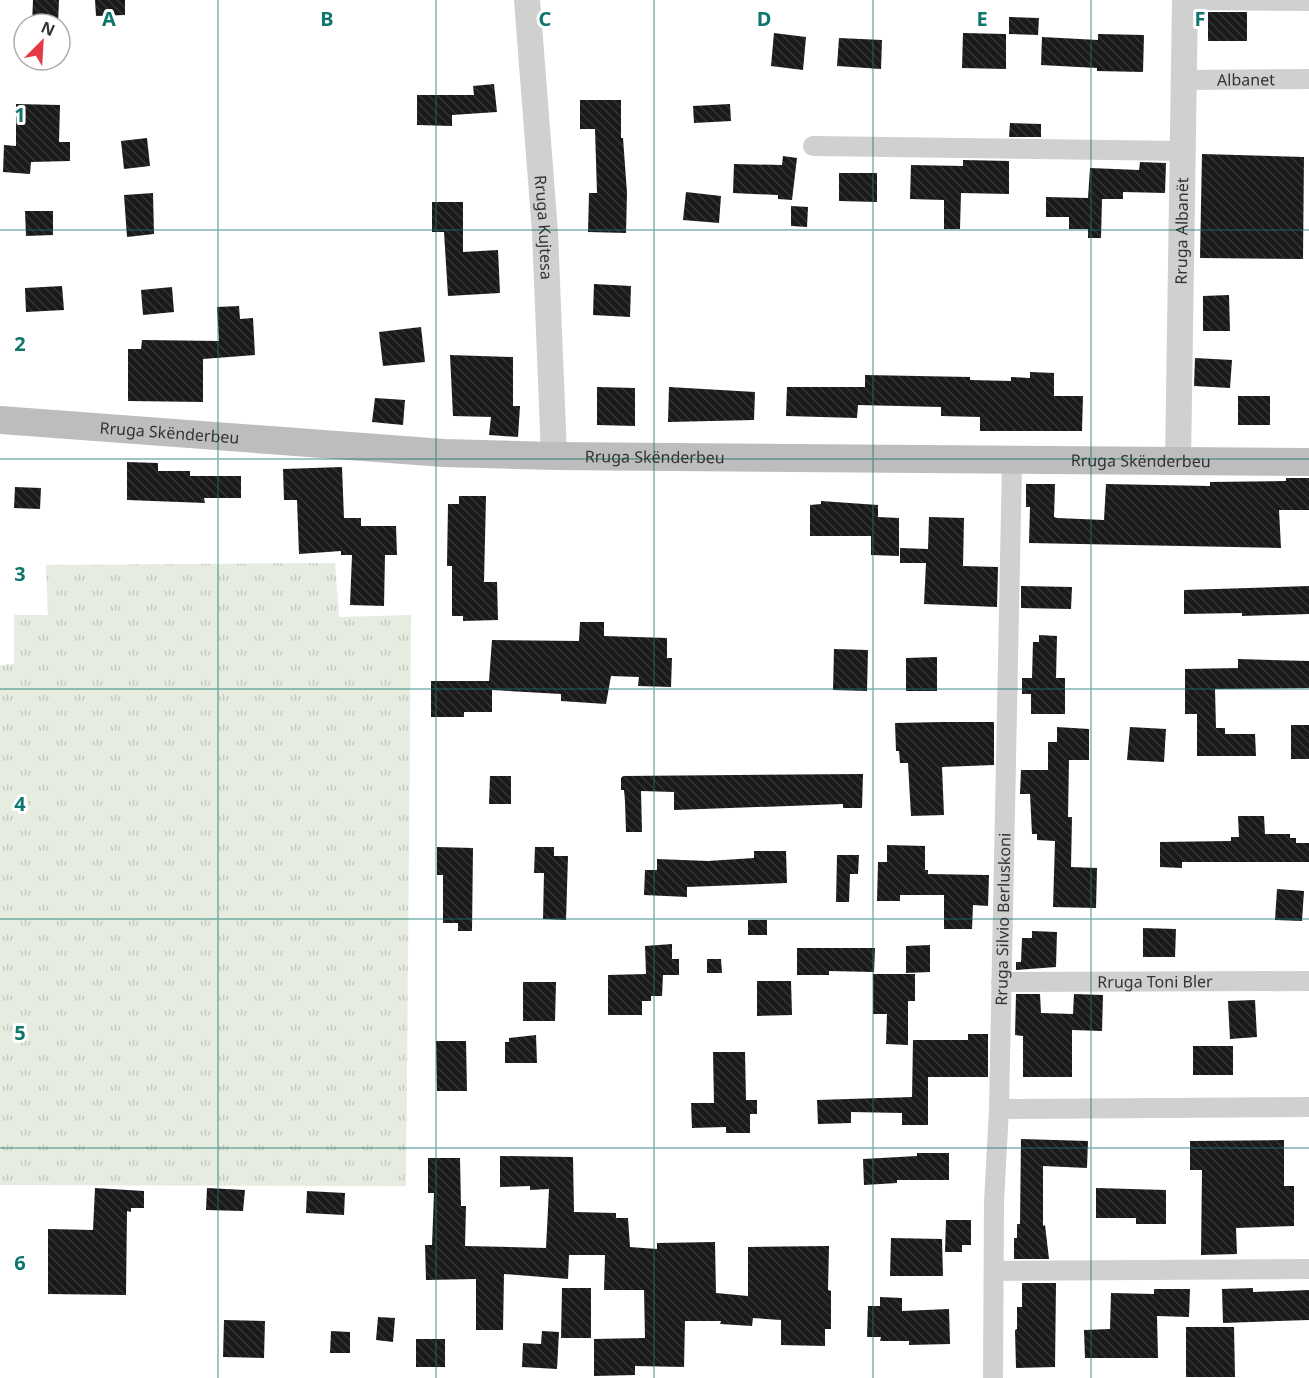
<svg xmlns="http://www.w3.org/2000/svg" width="1309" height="1378" viewBox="0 0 1309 1378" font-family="'Noto Sans',sans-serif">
  <defs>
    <pattern id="grass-tufts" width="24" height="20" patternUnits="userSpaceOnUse" patternTransform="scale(1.5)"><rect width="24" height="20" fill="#e6ecdf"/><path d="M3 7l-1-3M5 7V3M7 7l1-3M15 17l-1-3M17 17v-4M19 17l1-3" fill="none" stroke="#c6cbc0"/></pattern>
    <pattern id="building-back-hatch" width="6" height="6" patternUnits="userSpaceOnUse" patternTransform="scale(1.5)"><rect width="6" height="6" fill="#1a1a1a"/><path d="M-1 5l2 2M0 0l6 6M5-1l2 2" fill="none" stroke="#333"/></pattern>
  </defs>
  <rect width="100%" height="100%" fill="#fff"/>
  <path fill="url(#grass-tufts)" d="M 335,563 L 339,617 L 411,615 L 406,1186 L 0,1185 L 0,665 L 14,664 L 14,615 L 48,615 L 46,565 Z"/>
  <g fill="url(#building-back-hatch)">
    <path d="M 33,0 L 59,0 L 58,24 L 32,24 Z"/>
    <path d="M 95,0 L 125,0 L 125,15 L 96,16 Z"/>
    <rect x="1208" y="12" width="39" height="29"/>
    <path d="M 1009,17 L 1039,18 L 1038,35 L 1009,34 Z"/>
    <path d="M 774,33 L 806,37 L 803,70 L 771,66 Z"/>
    <path d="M 963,33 L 1006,34 L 1006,69 L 962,68 Z"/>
    <path d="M 1098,34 L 1144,35 L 1143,72 L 1097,71 L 1097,68 L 1041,65 L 1042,37 L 1098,40 Z"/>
    <path d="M 839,38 L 882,40 L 881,69 L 837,66 Z"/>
    <path d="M 494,84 L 497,112 L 452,115 L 452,126 L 417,125 L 417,95 L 474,95 L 473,86 Z"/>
    <path d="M 580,100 L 621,100 L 621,138 L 623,138 L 627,193 L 626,233 L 588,232 L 589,193 L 597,193 L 595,129 L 580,129 Z"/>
    <path d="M 16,104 L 60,105 L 59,142 L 70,142 L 70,161 L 31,162 L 30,174 L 3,172 L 4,145 L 16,146 Z"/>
    <path d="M 730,104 L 731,121 L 694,123 L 693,106 Z"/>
    <path d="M 1010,123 L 1041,124 L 1041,137 L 1009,137 Z"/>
    <path d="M 147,138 L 150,166 L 124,169 L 121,141 Z"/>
    <path d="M 1202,154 L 1304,157 L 1303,259 L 1200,258 Z"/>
    <path d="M 783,156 L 797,158 L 792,200 L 778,199 L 778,195 L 733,193 L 734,164 L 782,165 Z"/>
    <path d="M 963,160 L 1009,161 L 1009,194 L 961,193 L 960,229 L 944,229 L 944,200 L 910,199 L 911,165 L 963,166 Z"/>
    <path d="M 1140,162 L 1166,163 L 1165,193 L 1123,192 L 1123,199 L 1102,199 L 1101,238 L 1088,238 L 1088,229 L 1069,229 L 1069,217 L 1046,217 L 1046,197 L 1088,198 L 1090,168 L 1139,170 Z"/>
    <path d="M 839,173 L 877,173 L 877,202 L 839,201 Z"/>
    <path d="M 686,192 L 721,196 L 719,223 L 683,220 Z"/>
    <path d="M 153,193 L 154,234 L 127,237 L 124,195 Z"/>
    <path d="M 432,202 L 463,202 L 463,252 L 498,250 L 500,293 L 448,296 L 444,232 L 432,232 Z"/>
    <path d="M 791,206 L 808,207 L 807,227 L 791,226 Z"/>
    <path d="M 25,211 L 53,211 L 53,235 L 26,236 Z"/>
    <path d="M 594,284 L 631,286 L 630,317 L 593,315 Z"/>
    <path d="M 62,286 L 64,310 L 26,312 L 25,288 Z"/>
    <path d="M 172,287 L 174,312 L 143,315 L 141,290 Z"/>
    <path d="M 1229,295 L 1230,331 L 1203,331 L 1203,296 Z"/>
    <path d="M 239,306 L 240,319 L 253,318 L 255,355 L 203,359 L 203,402 L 128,401 L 128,349 L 141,349 L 142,340 L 219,341 L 217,307 Z"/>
    <path d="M 421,327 L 425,362 L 383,366 L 379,332 Z"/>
    <path d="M 450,355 L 513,357 L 513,406 L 520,406 L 518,437 L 489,435 L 491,417 L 453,416 Z"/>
    <path d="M 1195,358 L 1232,360 L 1230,388 L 1194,386 Z"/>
    <path d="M 1030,372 L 1054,373 L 1054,396 L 1083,396 L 1082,431 L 980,431 L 980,417 L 941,416 L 941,407 L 858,405 L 857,418 L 786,416 L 787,387 L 865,387 L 865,375 L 970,377 L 970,380 L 1011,381 L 1011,377 L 1030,378 Z"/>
    <path d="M 597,387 L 635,388 L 635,426 L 597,425 Z"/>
    <path d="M 669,387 L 755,392 L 754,420 L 668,422 Z"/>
    <rect x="1238" y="396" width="32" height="29"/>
    <path d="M 375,398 L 405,400 L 403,425 L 372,422 Z"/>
    <path d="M 127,462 L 158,463 L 158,471 L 190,471 L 190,476 L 241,476 L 241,498 L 204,498 L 205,503 L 127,500 Z"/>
    <path d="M 342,467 L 344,518 L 361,518 L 361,526 L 396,526 L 397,555 L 385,555 L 384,606 L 350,605 L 352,555 L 341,555 L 341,551 L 299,554 L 297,500 L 284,500 L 283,469 Z"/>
    <path d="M 1286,478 L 1309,478 L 1309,510 L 1279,510 L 1281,548 L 1029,543 L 1030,507 L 1026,507 L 1026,484 L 1055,484 L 1054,517 L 1057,518 L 1104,520 L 1106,484 L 1210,486 L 1210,482 L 1286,481 Z"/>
    <path d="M 15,487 L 41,488 L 40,509 L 14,508 Z"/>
    <path d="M 459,496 L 486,496 L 484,582 L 497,582 L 498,620 L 463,621 L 463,616 L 452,616 L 452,566 L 447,566 L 448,504 L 459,504 Z"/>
    <path d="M 821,501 L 878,505 L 878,517 L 899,518 L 899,556 L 871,555 L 871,536 L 810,536 L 810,505 L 821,504 Z"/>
    <path d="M 929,517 L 964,518 L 963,566 L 998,567 L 997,607 L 924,604 L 926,563 L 900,563 L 900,548 L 928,549 Z"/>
    <path d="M 1021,586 L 1072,587 L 1071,609 L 1021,608 Z"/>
    <path d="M 1309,586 L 1309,614 L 1242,616 L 1242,613 L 1184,614 L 1184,590 Z"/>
    <path d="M 580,622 L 604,622 L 604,636 L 667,638 L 667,658 L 672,658 L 671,687 L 638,686 L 639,677 L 611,676 L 606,704 L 561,701 L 561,694 L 492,690 L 492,712 L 464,712 L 464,717 L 431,717 L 431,681 L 489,681 L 492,640 L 579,641 Z"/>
    <path d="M 1039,635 L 1057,636 L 1056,678 L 1065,678 L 1065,714 L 1031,714 L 1031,694 L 1022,694 L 1022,678 L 1032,678 L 1033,642 L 1039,642 Z"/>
    <path d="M 834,649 L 868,650 L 867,691 L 833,690 Z"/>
    <path d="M 937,657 L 937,691 L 906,691 L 906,658 Z"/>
    <path d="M 1238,659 L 1309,661 L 1309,688 L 1215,689 L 1216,728 L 1225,728 L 1225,734 L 1255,734 L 1256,756 L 1197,756 L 1197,714 L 1185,714 L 1185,669 L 1238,668 Z"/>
    <path d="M 942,722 L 994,722 L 994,765 L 942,767 L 944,815 L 911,816 L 908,763 L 900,763 L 899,751 L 896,751 L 895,723 Z"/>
    <rect x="1291" y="725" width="18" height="34"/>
    <path d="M 1057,727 L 1089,729 L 1089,760 L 1069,760 L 1068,817 L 1072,817 L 1071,867 L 1097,868 L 1096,908 L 1053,907 L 1055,841 L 1037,840 L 1037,834 L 1032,834 L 1030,794 L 1020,794 L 1021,770 L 1048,770 L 1048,742 L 1057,742 Z"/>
    <path d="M 1130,727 L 1166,729 L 1164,762 L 1127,760 Z"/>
    <path d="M 863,774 L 862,808 L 843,808 L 843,804 L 674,810 L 674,792 L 641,791 L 642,832 L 626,832 L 625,801 L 624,790 L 621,790 L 621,778 L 623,776 Z"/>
    <path d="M 490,776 L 511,776 L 511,804 L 489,804 Z"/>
    <path d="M 1238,816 L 1264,816 L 1265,834 L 1290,834 L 1290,838 L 1296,838 L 1296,843 L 1309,843 L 1309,862 L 1182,862 L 1182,868 L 1160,867 L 1160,842 L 1231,841 L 1231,837 L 1239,837 Z"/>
    <path d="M 887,845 L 925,846 L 925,870 L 928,870 L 928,874 L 989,875 L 988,906 L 973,905 L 972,929 L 944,929 L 944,895 L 900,895 L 900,901 L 877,901 L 878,862 L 887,862 Z"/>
    <path d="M 437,847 L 473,848 L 472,931 L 458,931 L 458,923 L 443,923 L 443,875 L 437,875 Z"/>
    <path d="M 535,847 L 554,847 L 554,856 L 568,856 L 566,920 L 543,919 L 544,873 L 534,873 Z"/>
    <path d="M 754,851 L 786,851 L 787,883 L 687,887 L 687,897 L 644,895 L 645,870 L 657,870 L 657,859 L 708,861 L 754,858 Z"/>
    <path d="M 837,855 L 859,855 L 858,874 L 850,874 L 849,902 L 836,902 Z"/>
    <path d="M 1277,889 L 1304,891 L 1302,921 L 1275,920 Z"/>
    <rect x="748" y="920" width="19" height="15"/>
    <path d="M 1143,928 L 1176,929 L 1175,957 L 1143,957 Z"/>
    <path d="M 1032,931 L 1057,932 L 1056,967 L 1016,970 L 1016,962 L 1021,962 L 1022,938 L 1032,938 Z"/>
    <path d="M 672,944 L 672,959 L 679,959 L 679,975 L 663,975 L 662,996 L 651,996 L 651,1001 L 642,1001 L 642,1015 L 608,1015 L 608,975 L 646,974 L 645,946 Z"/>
    <path d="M 930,945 L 930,972 L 906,973 L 906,946 Z"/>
    <path d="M 797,948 L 875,948 L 874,972 L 829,971 L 829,975 L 797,975 Z"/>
    <path d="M 707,959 L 721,959 L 722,973 L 707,973 Z"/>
    <path d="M 873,974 L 915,974 L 915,1001 L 908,1001 L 908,1045 L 886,1044 L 887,1014 L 873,1014 Z"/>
    <path d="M 757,981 L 791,981 L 792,1015 L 757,1016 Z"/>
    <path d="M 523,982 L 556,982 L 555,1021 L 523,1021 Z"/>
    <path d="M 1016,994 L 1040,994 L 1041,1013 L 1073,1014 L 1074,994 L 1103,995 L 1102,1031 L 1072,1030 L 1072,1077 L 1023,1077 L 1023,1036 L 1015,1035 Z"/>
    <path d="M 1255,1000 L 1257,1037 L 1230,1039 L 1228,1001 Z"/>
    <path d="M 968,1034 L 988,1034 L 988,1077 L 928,1077 L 928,1125 L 902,1125 L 902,1113 L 851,1112 L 851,1123 L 818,1124 L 817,1100 L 912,1097 L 913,1040 L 968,1040 Z"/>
    <path d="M 536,1035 L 537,1063 L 505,1063 L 505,1042 L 509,1042 L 509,1038 Z"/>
    <path d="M 436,1041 L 466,1041 L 467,1091 L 437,1091 Z"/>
    <rect x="1193" y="1046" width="40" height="29"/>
    <path d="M 713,1052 L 745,1052 L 746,1100 L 757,1100 L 757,1114 L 750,1114 L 750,1133 L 726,1133 L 726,1127 L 692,1128 L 691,1103 L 714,1103 Z"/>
    <path d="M 1021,1139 L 1088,1141 L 1087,1168 L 1043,1166 L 1043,1226 L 1045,1225 L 1049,1259 L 1014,1259 L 1014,1238 L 1017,1238 L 1017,1224 L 1020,1224 Z"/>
    <path d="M 1284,1140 L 1284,1186 L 1294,1186 L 1294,1226 L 1236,1228 L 1237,1254 L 1201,1255 L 1202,1170 L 1190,1170 L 1190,1141 Z"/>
    <path d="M 917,1153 L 949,1153 L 949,1180 L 897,1180 L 897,1183 L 864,1185 L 863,1159 L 917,1156 Z"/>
    <path d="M 500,1156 L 573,1157 L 574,1212 L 616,1213 L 616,1218 L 628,1218 L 630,1247 L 657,1249 L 657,1243 L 715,1242 L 716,1293 L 748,1296 L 748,1247 L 829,1246 L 828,1290 L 831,1291 L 831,1329 L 825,1329 L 825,1346 L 781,1345 L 781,1320 L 753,1318 L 752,1326 L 720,1324 L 721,1321 L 685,1321 L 684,1367 L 635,1366 L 635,1375 L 594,1376 L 594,1339 L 645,1338 L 644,1290 L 604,1290 L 605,1255 L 569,1255 L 568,1279 L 504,1274 L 503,1330 L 476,1330 L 476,1279 L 426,1280 L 425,1245 L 432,1245 L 434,1193 L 428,1193 L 428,1158 L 460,1158 L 461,1206 L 466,1206 L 465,1246 L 546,1248 L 549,1189 L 530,1190 L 530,1186 L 500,1187 Z"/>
    <path d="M 95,1188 L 144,1191 L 144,1208 L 131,1208 L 131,1212 L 127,1211 L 126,1295 L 48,1294 L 48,1229 L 93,1230 Z"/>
    <path d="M 207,1188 L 245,1190 L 243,1211 L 206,1210 Z"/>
    <path d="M 1096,1188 L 1166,1190 L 1166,1224 L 1136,1224 L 1136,1218 L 1096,1218 Z"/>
    <path d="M 307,1191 L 345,1193 L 344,1215 L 306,1213 Z"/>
    <path d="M 946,1220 L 971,1220 L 971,1245 L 962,1245 L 962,1252 L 945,1252 Z"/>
    <path d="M 891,1238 L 942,1239 L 943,1276 L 890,1276 Z"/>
    <path d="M 1022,1283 L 1056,1283 L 1055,1367 L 1016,1368 L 1015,1330 L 1017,1329 L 1017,1307 L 1022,1307 Z"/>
    <path d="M 562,1288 L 591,1288 L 591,1338 L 561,1338 Z"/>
    <path d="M 1253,1288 L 1253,1292 L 1309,1290 L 1309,1320 L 1223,1323 L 1222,1289 Z"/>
    <path d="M 1154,1289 L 1190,1289 L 1189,1317 L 1157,1316 L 1158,1358 L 1085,1358 L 1084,1330 L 1110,1329 L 1111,1293 L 1154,1294 Z"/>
    <path d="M 880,1297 L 902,1298 L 902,1311 L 949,1309 L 950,1344 L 909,1345 L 909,1341 L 880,1341 L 881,1337 L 867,1337 L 868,1306 L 880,1306 Z"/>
    <path d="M 378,1317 L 395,1318 L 393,1342 L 376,1340 Z"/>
    <path d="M 224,1320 L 265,1321 L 264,1358 L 223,1357 Z"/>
    <path d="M 1186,1327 L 1234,1327 L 1235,1377 L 1186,1377 Z"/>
    <path d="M 331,1331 L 350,1332 L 350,1353 L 330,1353 Z"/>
    <path d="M 542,1331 L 559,1332 L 557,1369 L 522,1367 L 523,1343 L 541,1344 Z"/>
    <rect x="416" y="1339" width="29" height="28"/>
  </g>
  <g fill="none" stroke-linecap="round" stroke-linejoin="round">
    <g stroke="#d0d0d0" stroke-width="20">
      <path d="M 1185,0 L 1309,1"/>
      <path id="s1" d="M 1183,80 L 1309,79"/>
      <path d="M 813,146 L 1182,151"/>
      <path id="s2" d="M 1001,982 L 1309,981"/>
      <path d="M 999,1109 L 1309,1107"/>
      <path d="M 994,1271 L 1309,1269"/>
      <path id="s3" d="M 993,1378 L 994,1202 L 999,1109 L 1012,461"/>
    </g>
    <g stroke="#d0d0d0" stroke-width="26">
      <path id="s4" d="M 527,0 L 545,232 L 554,456"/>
      <path id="s5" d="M 1178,462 L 1185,0"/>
    </g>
    <path stroke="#bdbdbd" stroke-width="28" id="s6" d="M 0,420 L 444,453 L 554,456 L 1309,462"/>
  </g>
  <path fill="none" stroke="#0f766e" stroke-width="1.5" stroke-opacity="0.55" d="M 218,0 L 218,1378M 436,0 L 436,1378M 654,0 L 654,1378M 873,0 L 873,1378M 1091,0 L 1091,1378M 0,230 L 1309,230M 0,459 L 1309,459M 0,689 L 1309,689M 0,919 L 1309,919M 0,1148 L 1309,1148"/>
  <g text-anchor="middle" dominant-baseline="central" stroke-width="6" stroke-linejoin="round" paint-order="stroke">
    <g font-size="16" fill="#333" stroke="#fff">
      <text stroke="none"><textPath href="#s1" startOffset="63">Albanet</textPath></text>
      <text stroke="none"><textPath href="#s4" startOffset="228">Rruga Kujtesa</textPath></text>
      <text stroke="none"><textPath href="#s5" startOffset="231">Rruga Albanët</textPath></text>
      <text stroke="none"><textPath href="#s6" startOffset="170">Rruga Skënderbeu</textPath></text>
      <text stroke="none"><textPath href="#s6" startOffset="656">Rruga Skënderbeu</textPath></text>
      <text stroke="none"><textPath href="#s6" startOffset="1142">Rruga Skënderbeu</textPath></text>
      <text stroke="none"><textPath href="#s3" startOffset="459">Rruga Silvio Berluskoni</textPath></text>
      <text stroke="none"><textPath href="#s2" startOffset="154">Rruga Toni Bler</textPath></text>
    </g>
  </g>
  <g font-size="20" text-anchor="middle" font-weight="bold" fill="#0f766e" stroke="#fff" stroke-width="6" stroke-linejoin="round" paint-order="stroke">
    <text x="109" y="26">A</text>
    <text x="327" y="26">B</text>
    <text x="545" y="26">C</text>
    <text x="764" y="26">D</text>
    <text x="982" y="26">E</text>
    <text x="1200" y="26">F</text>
    <text x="20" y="122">1</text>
    <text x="20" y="351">2</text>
    <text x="20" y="581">3</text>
    <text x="20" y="811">4</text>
    <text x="20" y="1040">5</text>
    <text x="20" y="1270">6</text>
  </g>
  <g transform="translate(42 42) rotate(24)"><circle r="28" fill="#ffffff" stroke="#adadad" stroke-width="1.5"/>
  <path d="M0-4.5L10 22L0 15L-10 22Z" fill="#e63946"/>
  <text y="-9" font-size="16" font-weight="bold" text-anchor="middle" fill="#333333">N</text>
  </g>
</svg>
